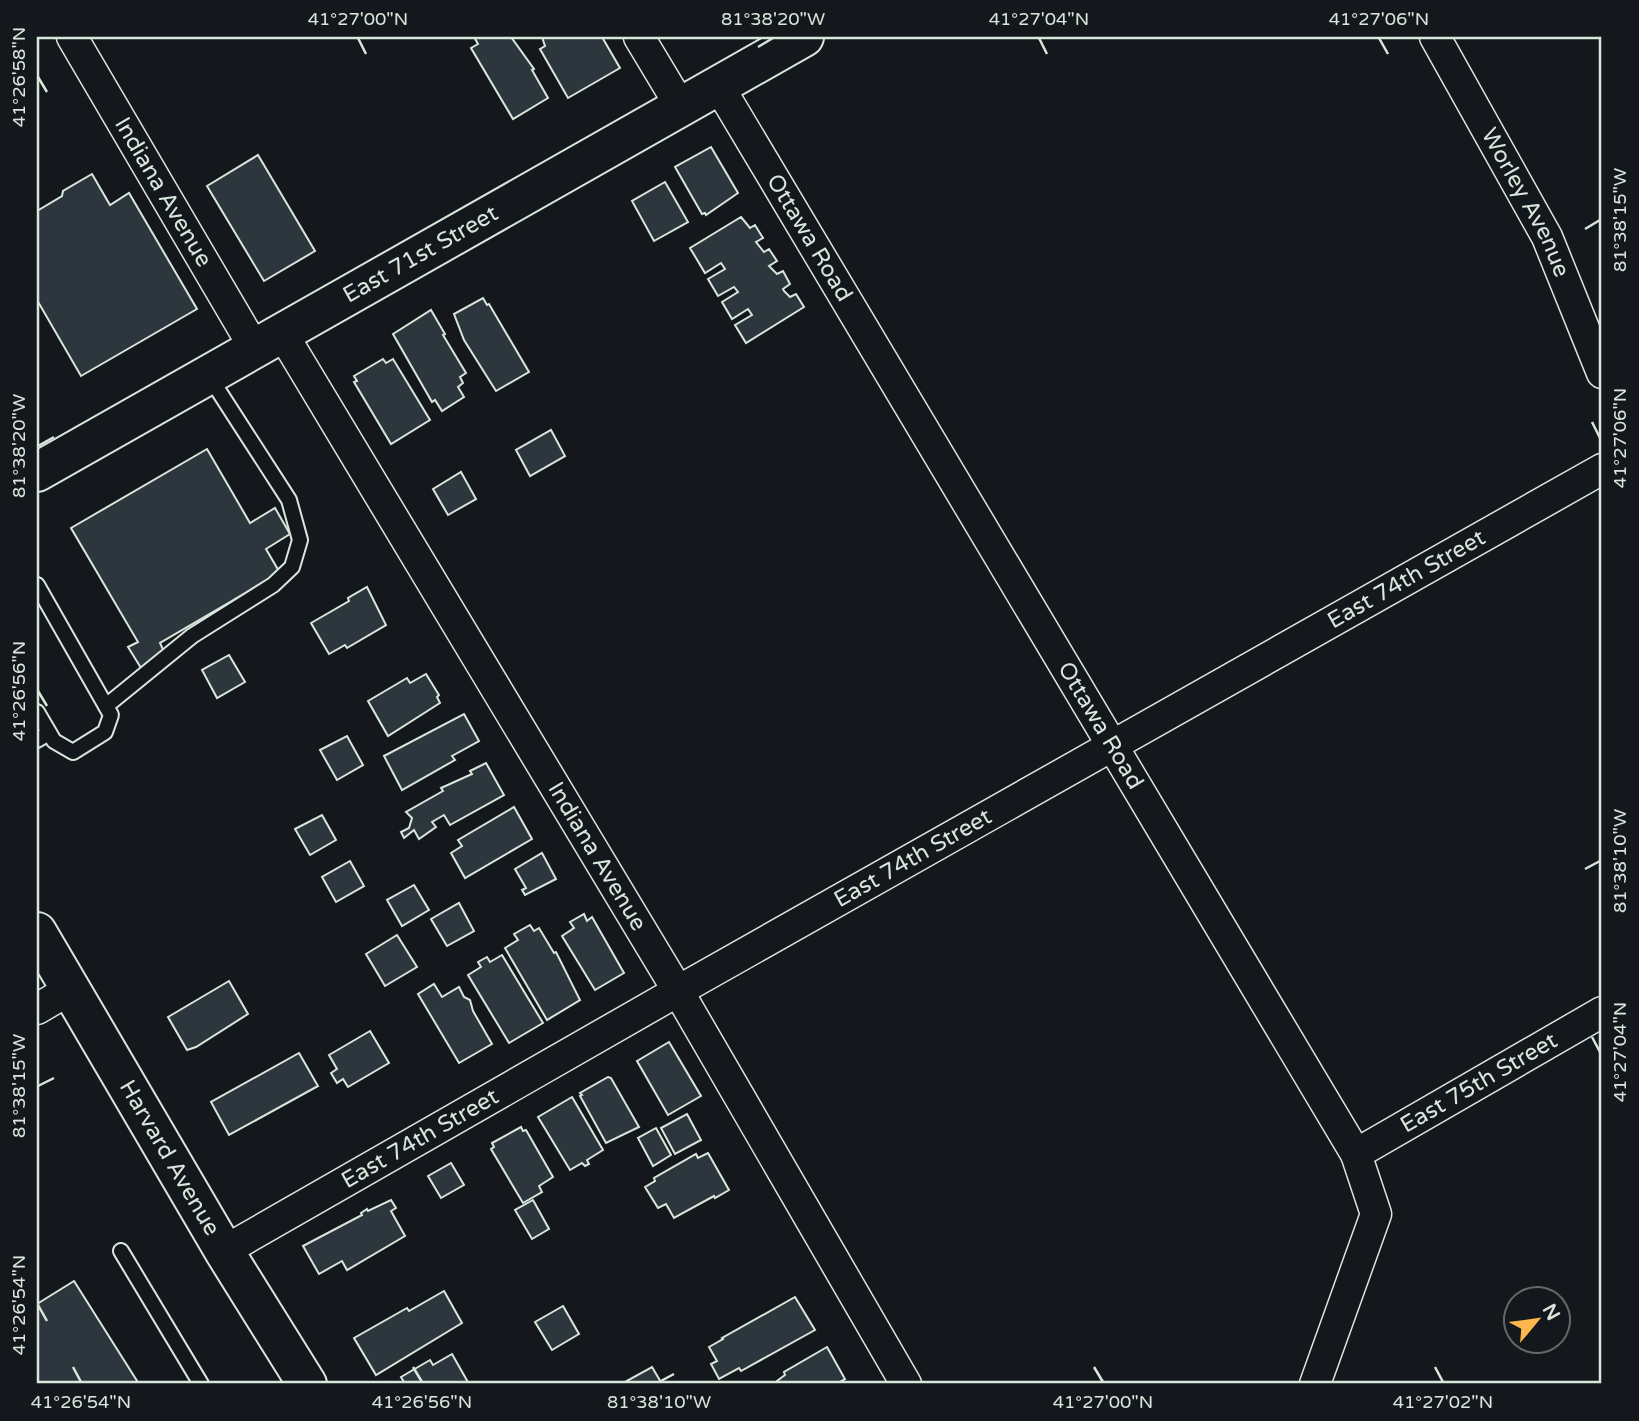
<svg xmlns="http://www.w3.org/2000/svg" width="1639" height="1421" viewBox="0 0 1639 1421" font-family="'Varela Round',sans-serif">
  <rect width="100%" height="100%" fill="#14181c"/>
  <g fill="#2c363c" stroke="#d8e6dc" stroke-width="2">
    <path d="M 474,37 L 511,37 L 534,69 L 532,70 L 548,98 L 513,119 L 471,48 L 478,44 Z"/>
    <path d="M 542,37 L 602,37 L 620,68 L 568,98 L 540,49 L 545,46 Z"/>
    <path d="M 711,147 L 738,193 L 706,215 L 705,213 L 702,214 L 675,167 Z"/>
    <path d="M 258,155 L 315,251 L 264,281 L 207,186 Z"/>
    <path d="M 92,174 L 110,205 L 129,193 L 197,309 L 81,376 L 37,300 L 37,211 L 62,196 L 63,191 Z"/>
    <path d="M 665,182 L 688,222 L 654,241 L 632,201 Z"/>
    <path d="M 741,217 L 750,228 L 755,225 L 763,238 L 756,242 L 764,252 L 769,249 L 777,261 L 769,266 L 777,274 L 783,271 L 790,284 L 783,289 L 784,291 L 790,297 L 796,294 L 804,307 L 746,343 L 735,325 L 752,315 L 748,309 L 732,319 L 722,302 L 738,292 L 734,287 L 718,296 L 708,279 L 725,269 L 721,263 L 705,273 L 690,248 Z"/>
    <path d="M 483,298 L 487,305 L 489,304 L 529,372 L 496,391 L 464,340 L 454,314 Z"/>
    <path d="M 431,310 L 445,334 L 443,335 L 466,373 L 460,377 L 463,383 L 458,387 L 464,397 L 442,411 L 435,400 L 432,402 L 393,334 Z"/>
    <path d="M 383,359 L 386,363 L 393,359 L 430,420 L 391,444 L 354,382 L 357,381 L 354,376 Z"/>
    <path d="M 551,430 L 565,456 L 530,476 L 516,450 Z"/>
    <path d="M 207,449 L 250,523 L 275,508 L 290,534 L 266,549 L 280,573 L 160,643 L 165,654 L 141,668 L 128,647 L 138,642 L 71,528 Z"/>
    <path d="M 461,472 L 476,499 L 448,515 L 433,489 Z"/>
    <path d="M 367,587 L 386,625 L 347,648 L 345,645 L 329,654 L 311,623 L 349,601 L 348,598 Z"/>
    <path d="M 229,655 L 245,682 L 217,698 L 202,670 Z"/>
    <path d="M 426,674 L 439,695 L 437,697 L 440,703 L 388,736 L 368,701 L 407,678 L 410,683 Z"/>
    <path d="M 464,714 L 479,741 L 452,756 L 455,760 L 402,790 L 384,756 Z"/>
    <path d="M 347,736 L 363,765 L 337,780 L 320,750 Z"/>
    <path d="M 486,763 L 504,795 L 450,825 L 444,815 L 432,822 L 436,827 L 419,839 L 414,830 L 404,838 L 401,832 L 409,828 L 412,818 L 406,812 L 443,791 L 441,788 L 472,774 L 470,771 Z"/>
    <path d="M 514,807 L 532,839 L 465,878 L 451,853 L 462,846 L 458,840 Z"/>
    <path d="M 322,815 L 336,840 L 310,855 L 295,829 Z"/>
    <path d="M 542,853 L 556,879 L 525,895 L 522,890 L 526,888 L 515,869 Z"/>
    <path d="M 350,861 L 364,886 L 336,902 L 322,877 Z"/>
    <path d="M 414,885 L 429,910 L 402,926 L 387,900 Z"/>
    <path d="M 459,903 L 474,931 L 447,946 L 431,919 Z"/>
    <path d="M 584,914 L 587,921 L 592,917 L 624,973 L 595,990 L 562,936 L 574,928 L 570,922 Z"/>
    <path d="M 530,925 L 534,931 L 539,928 L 554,953 L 556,952 L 580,1000 L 547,1020 L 505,948 L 518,940 L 514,934 Z"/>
    <path d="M 397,935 L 417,967 L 385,986 L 366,954 Z"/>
    <path d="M 502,955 L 543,1023 L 509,1043 L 468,975 L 481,967 L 478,962 L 487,957 L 490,962 Z"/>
    <path d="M 229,981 L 248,1014 L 196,1047 L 187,1050 L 168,1017 Z"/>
    <path d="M 434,984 L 442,997 L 459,987 L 464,997 L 470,1000 L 473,1011 L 492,1044 L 459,1063 L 418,994 Z"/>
    <path d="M 370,1031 L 389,1063 L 348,1087 L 343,1079 L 337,1083 L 331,1073 L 337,1069 L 329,1055 Z"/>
    <path d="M 669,1042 L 701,1096 L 668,1115 L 637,1061 Z"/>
    <path d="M 299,1053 L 318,1086 L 229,1135 L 211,1102 Z"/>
    <path d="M 608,1077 L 611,1078 L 639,1127 L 606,1143 L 580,1096 L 582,1095 L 580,1093 Z"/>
    <path d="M 572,1097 L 603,1150 L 587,1160 L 589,1164 L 585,1166 L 582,1163 L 570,1170 L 538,1117 Z"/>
    <path d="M 687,1114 L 701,1140 L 675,1154 L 661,1128 Z"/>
    <path d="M 521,1127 L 523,1131 L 526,1130 L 553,1177 L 539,1186 L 542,1192 L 523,1203 L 491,1149 L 494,1147 L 492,1143 Z"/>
    <path d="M 656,1128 L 671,1155 L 653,1166 L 638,1138 Z"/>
    <path d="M 708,1153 L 729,1190 L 715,1198 L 714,1196 L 674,1218 L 666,1204 L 658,1208 L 645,1187 L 655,1181 L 654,1178 L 696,1154 L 698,1158 Z"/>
    <path d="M 451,1163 L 464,1185 L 441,1198 L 428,1176 Z"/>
    <path d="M 391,1200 L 396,1208 L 391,1211 L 405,1236 L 347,1270 L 342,1261 L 319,1274 L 303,1246 L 362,1215 L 361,1213 L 367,1209 L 368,1211 Z"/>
    <path d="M 533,1200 L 549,1229 L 532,1239 L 515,1210 Z"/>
    <path d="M 74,1281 L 139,1384 L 37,1384 L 37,1304 Z"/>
    <path d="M 444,1291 L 462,1323 L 376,1375 L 354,1338 L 407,1308 L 409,1311 Z"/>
    <path d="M 795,1297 L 815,1330 L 741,1371 L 739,1368 L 719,1379 L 711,1364 L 717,1361 L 709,1347 L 723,1339 L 722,1338 Z"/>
    <path d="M 563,1306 L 579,1334 L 552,1350 L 535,1322 Z"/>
    <path d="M 827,1347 L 845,1379 L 836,1384 L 773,1384 L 785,1375 L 784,1372 Z"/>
    <path d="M 452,1354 L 469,1384 L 400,1384 L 404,1382 L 401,1377 L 430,1360 L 433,1365 Z"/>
    <path d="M 652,1367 L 662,1384 L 624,1384 L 623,1383 Z"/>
  </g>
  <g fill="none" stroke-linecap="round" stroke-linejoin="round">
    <g stroke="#d8e6dc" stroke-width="18">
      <g id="service">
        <path d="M 37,585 L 111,715 L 105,732 L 73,752 L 54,741 L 37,712"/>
        <path d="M 106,706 L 192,636 L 273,585 L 292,567 L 300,540 L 289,500 L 209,376"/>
        <path d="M 37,740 L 49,733"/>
        <path d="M 121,1251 L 201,1384"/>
      </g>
    </g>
    <g stroke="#d8e6dc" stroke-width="33">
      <g id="minor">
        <path id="s1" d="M 72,37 L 255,349"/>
        <path d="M 639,37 L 681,107"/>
        <path id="s2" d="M 1435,37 L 1547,237 L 1602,373"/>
        <path id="s3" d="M 718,85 L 1356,1154 L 1376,1214 L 1315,1384"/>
        <path id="s4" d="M 282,333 L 678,991 L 906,1384"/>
        <path d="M 37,1009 L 71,989"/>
        <path id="s5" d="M 1356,1154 L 1602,1012"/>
        <path id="s6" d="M 224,1251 L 678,991 L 1602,469"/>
      </g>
    </g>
    <g stroke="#d8e6dc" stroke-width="42">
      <g id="secondary">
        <path id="s7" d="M 37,472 L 804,37"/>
        <path id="s8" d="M 37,932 L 224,1251 L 307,1384"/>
      </g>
    </g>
    <use href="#service" stroke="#14181c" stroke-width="14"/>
    <use href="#minor" stroke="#14181c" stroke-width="30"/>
    <use href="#secondary" stroke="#14181c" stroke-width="38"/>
  </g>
  <path fill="none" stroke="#d8e6dc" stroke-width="2.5" d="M 358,38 L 366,54M 1039,38 L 1047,54M 1379,38 L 1388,54M 758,47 L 773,38M 38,77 L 47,92M 1585,229 L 1600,220M 1592,422 L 1600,438M 38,446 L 54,437M 38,691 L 47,706M 1585,869 L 1600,861M 1592,1037 L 1600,1052M 38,1086 L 54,1078M 38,1305 L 47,1321M 73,1367 L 81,1382M 413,1367 L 422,1382M 1094,1367 L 1103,1382M 1435,1367 L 1443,1382M 659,1382 L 674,1374"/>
  <g text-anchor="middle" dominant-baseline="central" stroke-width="5" stroke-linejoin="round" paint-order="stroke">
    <g font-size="23" fill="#d8e6dc" stroke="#14181c">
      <text stroke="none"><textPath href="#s1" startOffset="180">Indiana Avenue</textPath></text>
      <text stroke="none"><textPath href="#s2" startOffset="189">Worley Avenue</textPath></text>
      <text stroke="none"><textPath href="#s3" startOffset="178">Ottawa Road</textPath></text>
      <text stroke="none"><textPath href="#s7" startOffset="441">East 71st Street</textPath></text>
      <text stroke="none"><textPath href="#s6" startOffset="1360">East 74th Street</textPath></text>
      <text stroke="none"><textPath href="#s3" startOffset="746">Ottawa Road</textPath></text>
      <text stroke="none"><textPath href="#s4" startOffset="611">Indiana Avenue</textPath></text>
      <text stroke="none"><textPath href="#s6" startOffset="793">East 74th Street</textPath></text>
      <text stroke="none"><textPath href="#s5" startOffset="142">East 75th Street</textPath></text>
      <text stroke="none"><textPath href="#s6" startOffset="226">East 74th Street</textPath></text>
      <text stroke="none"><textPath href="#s8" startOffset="262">Harvard Avenue</textPath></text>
    </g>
  </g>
  <rect width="1639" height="1421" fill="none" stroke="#14181c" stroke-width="77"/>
  <g transform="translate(1537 1320) rotate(61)"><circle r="33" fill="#14181c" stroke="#626a69" stroke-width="2"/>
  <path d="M0-5L12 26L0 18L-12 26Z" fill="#ffb74d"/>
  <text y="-10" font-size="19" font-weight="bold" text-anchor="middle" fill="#d8e6dc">N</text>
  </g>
  <rect x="38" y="38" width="1562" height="1344" fill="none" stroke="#d8e6dc" stroke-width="2.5"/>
  <g font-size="18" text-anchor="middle" fill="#d8e6dc">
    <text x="358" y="25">41°27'00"N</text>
    <text x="773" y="25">81°38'20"W</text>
    <text x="1039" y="25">41°27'04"N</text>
    <text x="1379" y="25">41°27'06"N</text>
    <text transform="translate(19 77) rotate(-90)" y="6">41°26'58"N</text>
    <text transform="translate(1620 220) rotate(-90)" y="6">81°38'15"W</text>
    <text transform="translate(1620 438) rotate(-90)" y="6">41°27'06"N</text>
    <text transform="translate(19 446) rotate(-90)" y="6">81°38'20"W</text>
    <text transform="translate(19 691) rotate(-90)" y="6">41°26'56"N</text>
    <text transform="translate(1620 861) rotate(-90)" y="6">81°38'10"W</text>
    <text transform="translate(1620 1052) rotate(-90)" y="6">41°27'04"N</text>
    <text transform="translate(19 1086) rotate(-90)" y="6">81°38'15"W</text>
    <text transform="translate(19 1305) rotate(-90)" y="6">41°26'54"N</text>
    <text x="81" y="1408">41°26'54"N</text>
    <text x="422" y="1408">41°26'56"N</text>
    <text x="659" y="1408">81°38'10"W</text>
    <text x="1103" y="1408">41°27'00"N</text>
    <text x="1443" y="1408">41°27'02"N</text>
  </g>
</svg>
